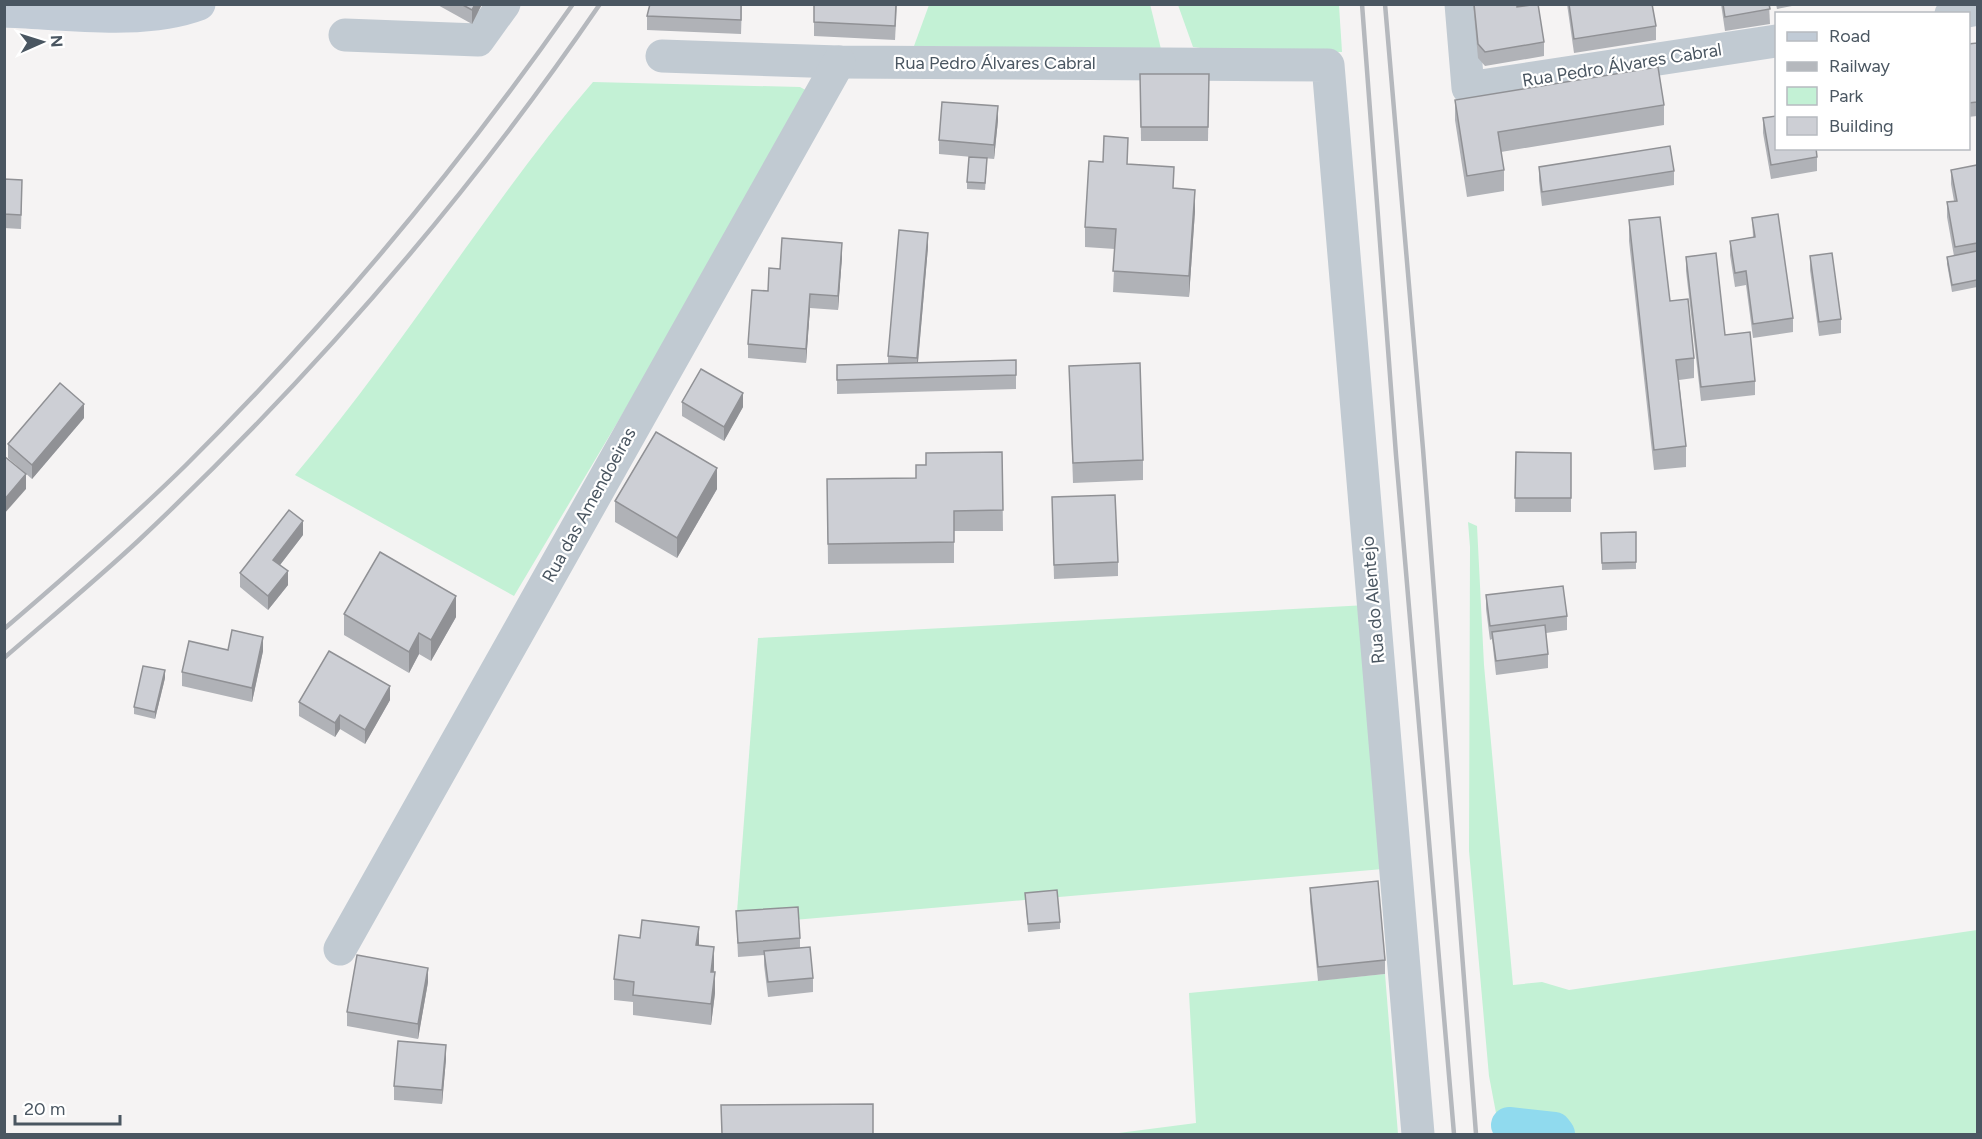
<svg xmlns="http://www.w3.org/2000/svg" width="1982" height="1139" viewBox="0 0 1982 1139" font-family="Figtree,sans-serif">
  <rect width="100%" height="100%" fill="#f5f3f3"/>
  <g fill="#c3f1d5">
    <path d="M 1150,4 L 1161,49 L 914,46 L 929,5 Z"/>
    <path d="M 1178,5 L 1339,5 L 1342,52 L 1245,54 L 1193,47 Z"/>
    <path d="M 593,82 L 800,87 L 813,94 L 514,596 L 295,475 C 356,403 410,326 465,249 C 506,192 547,135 593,82 Z"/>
    <path d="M 1468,522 L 1477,526 L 1484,665 L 1513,985 L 1542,982 L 1569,990 L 1977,930 L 1977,1134 L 1500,1134 L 1489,1076 L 1469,851 L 1470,547 Z"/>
    <path d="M 1367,605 L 1383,869 L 736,925 L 758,638 Z"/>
    <path d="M 1385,974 L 1398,1134 L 1111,1134 L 1196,1123 L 1189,993 Z"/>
  </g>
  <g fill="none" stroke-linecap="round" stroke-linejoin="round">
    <path stroke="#90daee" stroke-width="36" d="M 1509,1125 L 1554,1130 L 1557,1134"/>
    <g stroke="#c1cad2" stroke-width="33">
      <path d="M 1461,4 L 1468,88 L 1776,41"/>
      <path d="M 1951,14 L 1978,9"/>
      <path d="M 345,35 L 478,40 L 504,4"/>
      <path d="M 662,56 L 839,62 L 1328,65 L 1418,1134"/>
      <path d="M 340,949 L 839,62"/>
    </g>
    <path stroke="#c1cbd6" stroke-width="33" d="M 4,11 C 64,13 143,25 199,4"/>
    <g stroke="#b5b8bd" stroke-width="4.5">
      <path d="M 1362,4 L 1396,455 L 1454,1134"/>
      <path d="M 1385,4 L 1423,449 L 1476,1134"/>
      <path d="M 4,629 C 66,576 128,522 186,465 C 328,324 458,168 573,4"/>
      <path d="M 4,658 C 49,619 95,581 138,541 C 310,379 466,200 600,4"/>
    </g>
  </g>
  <g fill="#b0b2b7">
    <path d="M 436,4 L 482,4 L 472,24 Z"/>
    <path d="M 742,4 L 741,34 L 647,30 L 647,16 Z"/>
    <path d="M 814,4 L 897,4 L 895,40 L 814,36 Z"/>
    <path d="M 1473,4 L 1517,4 L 1517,7 L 1544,42 L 1544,56 L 1485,66 L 1478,58 Z"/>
    <path d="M 1567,4 L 1652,4 L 1656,26 L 1656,40 L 1574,53 Z"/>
    <path d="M 1721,4 L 1769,4 L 1770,24 L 1725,31 Z"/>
    <path d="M 1776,4 L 1802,4 L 1777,9 Z"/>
    <path d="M 1977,43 L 1977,116 L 1968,117 L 1968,44 Z"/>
    <path d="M 1140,74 L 1209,74 L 1208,141 L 1141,141 Z"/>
    <path d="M 1455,100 L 1664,105 L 1664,125 L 1501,152 L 1504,170 L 1504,191 L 1467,197 L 1455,120 Z"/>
    <path d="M 1763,118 L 1817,157 L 1817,171 L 1771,179 L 1763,133 Z"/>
    <path d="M 998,120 L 994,159 L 939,154 L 939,140 Z"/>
    <path d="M 1128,164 L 1174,189 L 1195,211 L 1189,297 L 1113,292 L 1115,249 L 1085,247 L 1085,227 Z"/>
    <path d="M 987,165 L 985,190 L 967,189 L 967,182 Z"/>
    <path d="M 1977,165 L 1977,287 L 1952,292 L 1947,264 L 1947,257 L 1954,256 L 1947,217 L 1947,202 L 1954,201 L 1951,184 L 1951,170 Z"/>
    <path d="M 1539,167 L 1674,171 L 1674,185 L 1542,206 L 1539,181 Z"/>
    <path d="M 4,179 L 22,194 L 21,229 L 4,228 Z"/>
    <path d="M 1752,218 L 1793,318 L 1793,332 L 1753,338 L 1746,285 L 1735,287 L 1730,255 L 1730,241 L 1753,237 Z"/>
    <path d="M 1629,220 L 1670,301 L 1694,358 L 1694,378 L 1679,380 L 1686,446 L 1686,467 L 1654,470 L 1629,241 Z"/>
    <path d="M 928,247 L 918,363 L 1016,360 L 1016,389 L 837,394 L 837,365 L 888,364 L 888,356 Z"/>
    <path d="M 1810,256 L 1841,319 L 1841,333 L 1819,336 L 1810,270 Z"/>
    <path d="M 842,257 L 838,310 L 810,308 L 806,363 L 748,358 L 748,344 L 768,291 L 780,269 Z"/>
    <path d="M 1686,257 L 1725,335 L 1755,381 L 1755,395 L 1701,401 L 1686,271 Z"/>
    <path d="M 1069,366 L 1143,460 L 1143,480 L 1073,483 Z"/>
    <path d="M 682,402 L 743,407 L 724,441 L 682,416 Z"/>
    <path d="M 84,418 L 32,479 L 8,458 L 8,444 Z"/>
    <path d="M 1002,452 L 1003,531 L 954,531 L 954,563 L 828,564 L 827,479 L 916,478 L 926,465 Z"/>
    <path d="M 1516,452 L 1571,453 L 1571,512 L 1515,512 Z"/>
    <path d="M 717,489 L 677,558 L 615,522 L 615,501 Z"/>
    <path d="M 1052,497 L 1118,562 L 1118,576 L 1054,579 Z"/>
    <path d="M 1636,532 L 1636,569 L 1602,570 L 1601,533 Z"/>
    <path d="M 303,535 L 280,565 L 288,585 L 268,610 L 240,587 L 240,573 Z"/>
    <path d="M 1486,595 L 1567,616 L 1567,630 L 1546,633 L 1548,654 L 1548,668 L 1496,675 L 1492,639 L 1490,640 L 1486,609 Z"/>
    <path d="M 344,614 L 456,617 L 431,661 L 419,654 L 409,673 L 344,635 Z"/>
    <path d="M 228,650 L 263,651 L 252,702 L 182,686 L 182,672 Z"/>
    <path d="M 165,678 L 155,719 L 134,714 L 134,707 Z"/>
    <path d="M 390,700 L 365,744 L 340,729 L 335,737 L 299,716 L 299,702 Z"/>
    <path d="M 1310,888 L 1385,960 L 1385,974 L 1318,981 L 1310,902 Z"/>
    <path d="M 1025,893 L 1060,922 L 1060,929 L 1028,932 Z"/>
    <path d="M 736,911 L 800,938 L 800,948 L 813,978 L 813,992 L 768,997 L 764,965 L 764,955 L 738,957 Z"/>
    <path d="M 699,945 L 714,968 L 715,993 L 711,1025 L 633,1015 L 633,1002 L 614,1000 L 614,979 Z"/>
    <path d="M 428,982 L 418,1039 L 347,1026 L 347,1012 Z"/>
    <path d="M 446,1059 L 442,1104 L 394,1100 L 394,1086 Z"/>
  </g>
  <g fill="#909195">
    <path d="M 475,4 L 482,4 L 472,24 L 472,10 Z"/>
    <path d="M 998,106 L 998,120 L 994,159 L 994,145 Z"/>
    <path d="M 1195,190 L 1195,211 L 1189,297 L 1189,276 Z"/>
    <path d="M 928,233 L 928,247 L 917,372 L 917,358 Z"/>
    <path d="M 842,243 L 842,257 L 838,310 L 838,296 Z"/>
    <path d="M 810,294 L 810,308 L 806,363 L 806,349 Z"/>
    <path d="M 743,393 L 743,407 L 724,441 L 724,427 Z"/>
    <path d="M 84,404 L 84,418 L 32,479 L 32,465 Z"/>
    <path d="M 717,468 L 717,489 L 677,558 L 677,538 Z"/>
    <path d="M 26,474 L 26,489 L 4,514 L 4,500 Z"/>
    <path d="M 303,521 L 303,535 L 273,574 L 273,560 Z"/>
    <path d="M 288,571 L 288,585 L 268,610 L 268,596 Z"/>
    <path d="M 456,596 L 456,617 L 431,661 L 431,640 Z"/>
    <path d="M 419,633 L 419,654 L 409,673 L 409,652 Z"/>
    <path d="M 263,637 L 263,651 L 252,702 L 252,688 Z"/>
    <path d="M 165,670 L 165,678 L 155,719 L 155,712 Z"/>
    <path d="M 390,686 L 390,700 L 365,744 L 365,730 Z"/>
    <path d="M 340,715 L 340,729 L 335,737 L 335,723 Z"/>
    <path d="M 699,927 L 699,947 L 696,945 Z"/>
    <path d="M 714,947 L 714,968 L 711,992 L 711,972 Z"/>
    <path d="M 428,968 L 428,982 L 418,1039 L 418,1024 Z"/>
    <path d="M 715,972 L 715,993 L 711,1025 L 711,1004 Z"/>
    <path d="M 446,1045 L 446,1059 L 442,1104 L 442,1090 Z"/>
  </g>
  <g fill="#cdcfd5" stroke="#909195" stroke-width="1.5">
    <path d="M 461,4 L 475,4 L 472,10 Z"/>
    <path d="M 650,4 L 741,4 L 741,20 L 647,16 Z"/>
    <path d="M 814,4 L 896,4 L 895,26 L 814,22 Z"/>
    <path d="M 1474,4 L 1517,4 L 1517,7 L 1538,4 L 1544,42 L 1485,52 L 1478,44 Z"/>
    <path d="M 1569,4 L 1652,4 L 1656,26 L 1574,39 Z"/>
    <path d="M 1723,4 L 1769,4 L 1770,9 L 1725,17 Z"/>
    <path d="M 1977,43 L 1977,102 L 1968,103 L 1968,44 Z"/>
    <path d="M 1658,67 L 1664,105 L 1498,132 L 1504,170 L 1467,176 L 1455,100 Z"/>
    <path d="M 1140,74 L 1209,74 L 1208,127 L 1141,127 Z"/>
    <path d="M 942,102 L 998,106 L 994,145 L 939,140 Z"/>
    <path d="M 1776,116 L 1776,148 L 1816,148 L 1817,157 L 1771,165 L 1763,118 Z"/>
    <path d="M 1104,136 L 1128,138 L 1127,164 L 1174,167 L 1173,188 L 1195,190 L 1189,276 L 1113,271 L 1116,229 L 1085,227 L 1089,161 L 1103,162 Z"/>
    <path d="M 1670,146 L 1674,171 L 1542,192 L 1539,167 Z"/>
    <path d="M 969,157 L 987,158 L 985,183 L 967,182 Z"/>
    <path d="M 1977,165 L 1977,243 L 1955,247 L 1947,202 L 1957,201 L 1951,170 Z"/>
    <path d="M 4,179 L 22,180 L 21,215 L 4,214 Z"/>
    <path d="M 1778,214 L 1793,318 L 1753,324 L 1746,271 L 1735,273 L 1730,241 L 1755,237 L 1752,218 Z"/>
    <path d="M 1660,217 L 1670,301 L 1688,299 L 1694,358 L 1676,360 L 1686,446 L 1654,450 L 1629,220 Z"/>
    <path d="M 899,230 L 928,233 L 917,358 L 888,356 Z"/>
    <path d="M 782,238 L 842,243 L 838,296 L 810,294 L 806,349 L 748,344 L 752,290 L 768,291 L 769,268 L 780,269 Z"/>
    <path d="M 1977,251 L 1977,280 L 1952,285 L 1947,257 Z"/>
    <path d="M 1716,253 L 1725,335 L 1750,332 L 1755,381 L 1701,387 L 1686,257 Z"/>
    <path d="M 1832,253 L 1841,319 L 1819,322 L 1810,256 Z"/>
    <path d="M 1016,360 L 1016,375 L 837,380 L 837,365 Z"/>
    <path d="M 1140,363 L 1143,460 L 1073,463 L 1069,366 Z"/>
    <path d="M 701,369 L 743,393 L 724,427 L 682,402 Z"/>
    <path d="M 60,383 L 84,404 L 32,465 L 8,444 Z"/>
    <path d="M 656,432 L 717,468 L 677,538 L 615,501 Z"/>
    <path d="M 1002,452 L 1003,510 L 954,511 L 954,542 L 828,544 L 827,479 L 916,478 L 916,465 L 926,465 L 926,453 Z"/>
    <path d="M 1516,452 L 1571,453 L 1571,498 L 1515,498 Z"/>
    <path d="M 4,456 L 26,474 L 4,500 Z"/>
    <path d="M 1115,495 L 1118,562 L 1054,565 L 1052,497 Z"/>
    <path d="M 289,510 L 303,521 L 273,560 L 288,571 L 268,596 L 240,573 Z"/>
    <path d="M 1636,532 L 1636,562 L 1602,563 L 1601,533 Z"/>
    <path d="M 380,552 L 456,596 L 431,640 L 419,633 L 409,652 L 344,614 Z"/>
    <path d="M 1563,586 L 1567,616 L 1490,626 L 1486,595 Z"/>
    <path d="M 1545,625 L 1548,654 L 1496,661 L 1492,632 Z"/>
    <path d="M 232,630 L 263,637 L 252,688 L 182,672 L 189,641 L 228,650 Z"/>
    <path d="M 329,651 L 390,686 L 365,730 L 340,715 L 335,723 L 299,702 Z"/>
    <path d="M 143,666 L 165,670 L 155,712 L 134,707 Z"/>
    <path d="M 1378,881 L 1385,960 L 1318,967 L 1310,888 Z"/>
    <path d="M 1057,890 L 1060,922 L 1028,924 L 1025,893 Z"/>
    <path d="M 798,907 L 800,938 L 738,943 L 736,911 Z"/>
    <path d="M 642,920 L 699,927 L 696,945 L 714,947 L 711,972 L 715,972 L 711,1004 L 633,995 L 634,982 L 614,979 L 619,935 L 640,938 Z"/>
    <path d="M 810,947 L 813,978 L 768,982 L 764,951 Z"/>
    <path d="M 357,955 L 428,968 L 418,1024 L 347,1012 Z"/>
    <path d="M 398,1041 L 446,1045 L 442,1090 L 394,1086 Z"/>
    <path d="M 873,1104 L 873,1134 L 722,1134 L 721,1105 Z"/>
  </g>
  <g text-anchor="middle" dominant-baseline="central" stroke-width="4.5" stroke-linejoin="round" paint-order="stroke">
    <g font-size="18" fill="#4a5661" stroke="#fff">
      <text x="995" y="63">Rua Pedro Álvares Cabral</text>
      <text transform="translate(1622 65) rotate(-9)">Rua Pedro Álvares Cabral</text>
      <text transform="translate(589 505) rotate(-61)">Rua das Amendoeiras</text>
      <text transform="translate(1373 600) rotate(-95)">Rua do Alentejo</text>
    </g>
  </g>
  <rect width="1982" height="1139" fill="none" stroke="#4a5661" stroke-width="12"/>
  <rect x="1775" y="12" width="195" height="138" fill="#ffffff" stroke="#b7bbc0" stroke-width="1.5"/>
  <rect x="1787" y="32" width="30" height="9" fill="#c1cbd6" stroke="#b7bbc0" stroke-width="1.5"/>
  <text x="1829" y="42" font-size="18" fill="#4a5661">Road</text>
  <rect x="1787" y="62" width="30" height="9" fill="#b5b8bd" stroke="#b7bbc0" stroke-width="1.5"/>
  <text x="1829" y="72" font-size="18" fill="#4a5661">Railway</text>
  <rect x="1787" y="87" width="30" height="18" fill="#c3f1d5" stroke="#b7bbc0" stroke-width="1.5"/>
  <text x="1829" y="102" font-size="18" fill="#4a5661">Park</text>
  <rect x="1787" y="117" width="30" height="18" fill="#cdcfd5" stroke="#b7bbc0" stroke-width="1.5"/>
  <text x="1829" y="132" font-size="18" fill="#4a5661">Building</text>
  <g transform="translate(42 42) rotate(87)" stroke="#ffffff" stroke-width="4.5" paint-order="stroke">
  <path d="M0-4.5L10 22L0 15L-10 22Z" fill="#4a5661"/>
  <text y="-9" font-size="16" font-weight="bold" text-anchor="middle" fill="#4a5661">N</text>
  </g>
  <path d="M15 1115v9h105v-9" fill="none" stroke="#4a5661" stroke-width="3"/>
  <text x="24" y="1115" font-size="18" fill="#4a5661" stroke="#ffffff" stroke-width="4.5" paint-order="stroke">20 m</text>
</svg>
